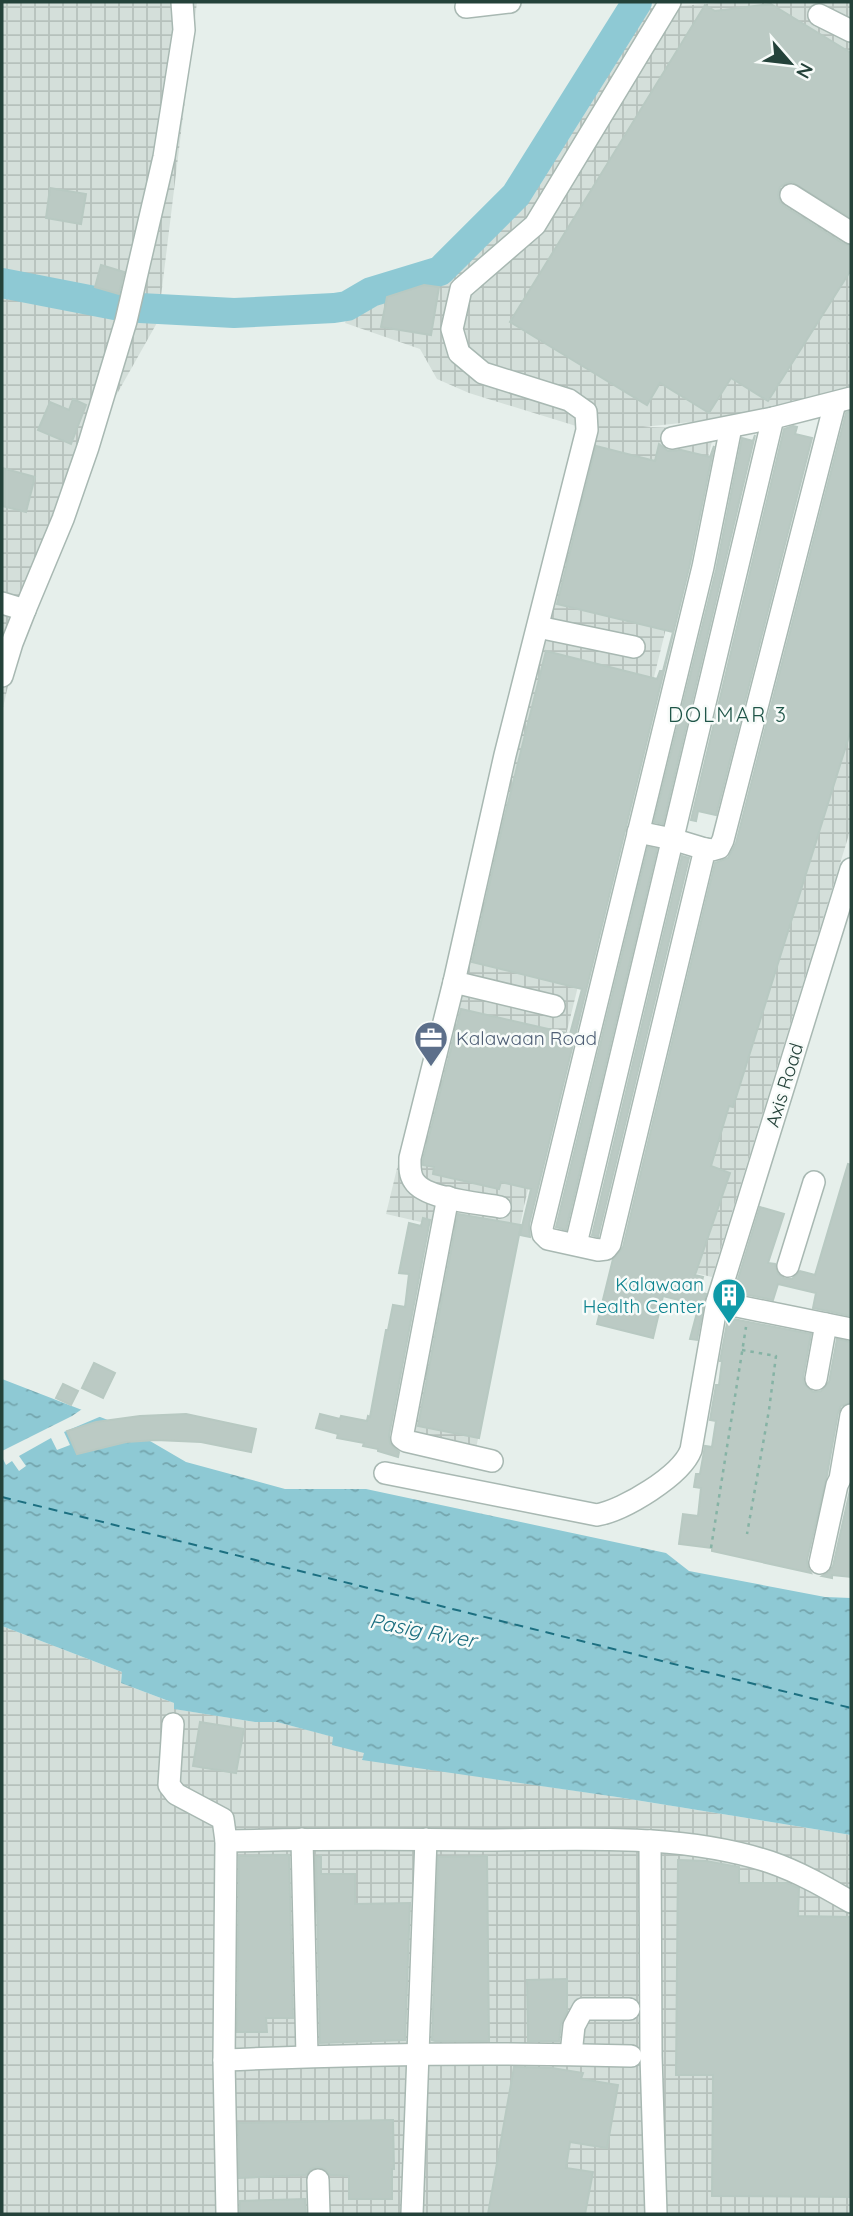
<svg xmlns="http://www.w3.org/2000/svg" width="853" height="2216" viewBox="0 0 853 2216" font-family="Quicksand,sans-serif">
  <defs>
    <pattern id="industrial-grid" width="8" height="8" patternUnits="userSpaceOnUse" patternTransform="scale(1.75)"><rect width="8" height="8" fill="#d4dfda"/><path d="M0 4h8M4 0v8" fill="none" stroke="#b6c1bc"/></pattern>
    <pattern id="water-ripples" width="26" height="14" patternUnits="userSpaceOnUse" patternTransform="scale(1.75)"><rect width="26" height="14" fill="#8ec9d4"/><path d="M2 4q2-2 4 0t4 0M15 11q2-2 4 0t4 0" fill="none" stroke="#74a5ad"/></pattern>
  </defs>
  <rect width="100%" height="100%" fill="#e6efeb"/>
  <g fill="url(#industrial-grid)">
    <path d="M 2,2 L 197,2 L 158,321 L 104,417 L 14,660 L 2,712 Z"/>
    <path d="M 731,2 L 851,2 L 851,389 L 710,420 L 643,427 L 715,429 L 524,1206 L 474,1459 L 396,1440 L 434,1225 L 386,1214 L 576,426 L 469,393 L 437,379 L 420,349 L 345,323 L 351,309 L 457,261 L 519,199 L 640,9 Z"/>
    <path d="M 851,480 L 851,828 L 712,1277 L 628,1257 L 749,866 Z"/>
    <path d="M 2,1626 L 122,1672 L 121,1683 L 174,1703 L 175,1709 L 255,1722 L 277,1722 L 334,1737 L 365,1753 L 362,1759 L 617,1797 L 851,1835 L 851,2214 L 2,2214 Z"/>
  </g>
  <path fill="url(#water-ripples)" d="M 2,1379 L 126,1427 L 186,1462 L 285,1489 L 366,1489 L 666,1553 L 689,1571 L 825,1597 L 851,1598 L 851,1835 L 617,1797 L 362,1760 L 364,1753 L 332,1745 L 333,1737 L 277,1722 L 255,1722 L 174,1709 L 174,1703 L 121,1683 L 122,1672 L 2,1626 Z"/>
  <path fill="#e6efeb" d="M 85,1407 L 104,1415 L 64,1432 L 70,1445 L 57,1450 L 51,1438 L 19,1456 L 26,1466 L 19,1471 L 12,1461 L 6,1465 L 2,1457 L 2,1451 L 72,1416 Z"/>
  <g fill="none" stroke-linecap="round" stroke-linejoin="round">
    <g stroke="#8ec9d4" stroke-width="30">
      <path d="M 2,283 L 120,306"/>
      <path d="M 140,308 L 234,313 L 334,308 L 347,306 L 371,292 L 440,271 L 516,195 L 637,2"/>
    </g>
    <path stroke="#1c6f80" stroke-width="2" stroke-dasharray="9 7" stroke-linecap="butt" d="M 2,1497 L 851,1708"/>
  </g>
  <g fill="#bbcac4" stroke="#b8c9c2" stroke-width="2">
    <path d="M 771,4 L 851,53 L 851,218 L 792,182 L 786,183 L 780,187 L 778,195 L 780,202 L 784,206 L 844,244 L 851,246 L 851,270 L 768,401 L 731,378 L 709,413 L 660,383 L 647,405 L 510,322 L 705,5 L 715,11 Z"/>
    <path d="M 50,188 L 86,194 L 81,224 L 46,218 Z"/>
    <path d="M 101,265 L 124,272 L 119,294 L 95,287 Z"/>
    <path d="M 424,285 L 439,287 L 431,335 L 381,327 L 387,297 Z"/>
    <path d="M 73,399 L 86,405 L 71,444 L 38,430 L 50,402 L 69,410 Z"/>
    <path d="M 851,411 L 851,730 L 733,1107 L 729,1106 L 711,1166 L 730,1173 L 695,1275 L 703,1277 L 699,1292 L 706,1294 L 697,1340 L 690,1339 L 699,1305 L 663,1296 L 653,1338 L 597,1324 L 613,1259 L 623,1247 L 715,863 L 728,858 L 736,843 L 846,413 Z"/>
    <path d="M 793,426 L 797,427 L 795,434 L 812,438 L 716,815 L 698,811 L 696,821 L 691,820 L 784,429 Z"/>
    <path d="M 755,435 L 663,824 L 654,822 L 716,570 L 742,438 L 753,441 Z"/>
    <path d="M 659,444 L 668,451 L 681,450 L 710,457 L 714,446 L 690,564 L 529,1225 L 530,1237 L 520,1235 L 531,1189 L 501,1182 L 499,1189 L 433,1174 L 434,1167 L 423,1165 L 423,1160 L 461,1009 L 570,1034 L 582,989 L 472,962 L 504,819 L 546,651 L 657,679 L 660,671 L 663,671 L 673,632 L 557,604 L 596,446 L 655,461 Z"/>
    <path d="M 2,468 L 35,477 L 26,512 L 2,506 Z"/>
    <path d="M 648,847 L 657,849 L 566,1230 L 556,1227 Z"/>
    <path d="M 682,856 L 689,858 L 598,1237 L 592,1235 Z"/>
    <path d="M 848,1164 L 851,1165 L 851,1316 L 813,1308 L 816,1293 L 778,1284 L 773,1300 L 734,1292 L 760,1207 L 784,1214 L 768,1263 L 775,1264 L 778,1274 L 785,1279 L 792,1279 L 800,1271 L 815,1275 Z"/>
    <path d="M 458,1214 L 521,1225 L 479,1438 L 418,1426 Z"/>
    <path d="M 423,1218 L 430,1220 L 389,1436 L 390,1443 L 399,1452 L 398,1457 L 378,1451 L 378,1449 L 363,1446 L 364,1443 L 337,1438 L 338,1434 L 316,1428 L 320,1414 L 340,1419 L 341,1416 L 367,1421 L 368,1416 L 370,1417 L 386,1330 L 388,1330 L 393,1305 L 405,1307 L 409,1274 L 399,1273 L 409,1223 L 421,1226 Z"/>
    <path d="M 728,1318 L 811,1334 L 803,1377 L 804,1384 L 813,1392 L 821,1391 L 829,1382 L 837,1339 L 851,1342 L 851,1402 L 841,1406 L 838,1413 L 827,1475 L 807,1560 L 808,1568 L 811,1573 L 712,1551 L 712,1548 L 679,1544 L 683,1514 L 698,1516 L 701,1488 L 694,1487 L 696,1474 L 700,1474 L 705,1446 L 712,1447 L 716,1421 L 710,1420 L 716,1385 L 719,1385 L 722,1361 L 720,1361 Z"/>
    <path d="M 94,1363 L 115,1373 L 103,1398 L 82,1388 Z"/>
    <path d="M 63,1384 L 78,1391 L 71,1405 L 56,1398 Z"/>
    <path d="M 186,1414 L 256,1429 L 251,1452 L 201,1442 L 156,1440 L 126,1442 L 77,1454 L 67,1431 L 96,1422 L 140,1416 Z"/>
    <path d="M 851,1486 L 851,1577 L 832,1575 L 832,1578 L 822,1576 L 829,1572 L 833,1566 Z"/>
    <path d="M 200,1722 L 244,1729 L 236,1773 L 193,1766 Z"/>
    <path d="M 289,1855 L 293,2018 L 266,2018 L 267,2032 L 237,2032 L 239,1856 Z"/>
    <path d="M 321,1856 L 321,1874 L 355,1874 L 355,1904 L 410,1903 L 405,2040 L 320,2043 L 316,1857 Z"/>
    <path d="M 487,1856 L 489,2041 L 435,2041 L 432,2040 L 438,1857 Z"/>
    <path d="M 678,1860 L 706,1861 L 739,1867 L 739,1883 L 787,1883 L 796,1887 L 799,1888 L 798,1916 L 851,1917 L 851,2197 L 712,2196 L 713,2075 L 676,2075 Z"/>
    <path d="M 567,1979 L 567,2012 L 561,2024 L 559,2041 L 528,2041 L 527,1980 Z"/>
    <path d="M 514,2067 L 552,2068 L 583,2073 L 581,2079 L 618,2085 L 607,2148 L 570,2142 L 566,2168 L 593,2172 L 585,2214 L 488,2214 Z"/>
    <path d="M 393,2120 L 394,2169 L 392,2169 L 392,2199 L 349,2199 L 349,2176 L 330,2175 L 325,2169 L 318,2167 L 311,2169 L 306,2175 L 239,2178 L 238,2123 Z"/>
    <path d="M 305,2199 L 306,2214 L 240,2214 L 240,2201 Z"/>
  </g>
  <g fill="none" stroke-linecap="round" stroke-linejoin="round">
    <g stroke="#a8b8b2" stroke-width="24">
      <g id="minor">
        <path d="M 466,7 L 510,2"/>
        <path d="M 819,15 L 851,31"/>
        <path d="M 791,195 L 851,233"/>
        <path d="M 731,427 L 703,567 L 542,1228 L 543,1234 L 548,1239 L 598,1250 L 606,1249 L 610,1244 L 705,849 L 712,850 L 719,848 L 723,840 L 835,403"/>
        <path d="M 672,438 L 773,418 L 851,398"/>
        <path d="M 2,603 L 25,610 L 63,519 L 88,447 L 126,321 L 164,157 L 184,30 L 182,2"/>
        <path d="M 538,627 L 634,647"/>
        <path d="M 2,676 L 12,643 L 25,610"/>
        <path d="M 638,832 L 672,839 L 705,849"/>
        <path d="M 454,982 L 554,1006"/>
        <path d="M 448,1197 L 402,1438 L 406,1441 L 492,1461"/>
        <path d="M 500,1207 C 478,1203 425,1199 414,1181 C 409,1174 410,1166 410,1158 L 454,982 L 505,755 L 587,430 L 586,412 L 569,400 L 483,373 L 459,353 L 452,329 L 461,289 L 535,225 L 670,2"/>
        <path d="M 576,1244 L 773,418"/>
        <path d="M 788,1266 L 814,1182"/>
        <path d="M 717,1302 L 851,1329"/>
        <path d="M 816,1379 L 826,1324"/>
        <path d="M 385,1473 L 597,1515 C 624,1510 681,1476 691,1450 L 717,1302 L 851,869"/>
        <path d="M 820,1563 L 837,1485 L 840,1479 L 851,1415"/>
        <path d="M 173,1724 L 169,1785 L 176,1794 L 223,1819 L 226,1841 L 224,2060 L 227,2214"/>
        <path d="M 302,1839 L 307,2056"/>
        <path d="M 226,1841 C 311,1839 396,1839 481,1840 C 576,1840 678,1832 770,1862 C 799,1872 825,1887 851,1902"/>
        <path d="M 650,1841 L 651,2056 L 656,2214"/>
        <path d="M 571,2054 L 574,2026 L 583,2009 L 629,2009"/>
        <path d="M 224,2060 C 360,2054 496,2052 631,2056"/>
        <path d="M 318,2180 L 319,2214"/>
        <path d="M 412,2214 L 426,1839"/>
      </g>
    </g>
    <g stroke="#86b3a5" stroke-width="2.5" stroke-dasharray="3.5 5" stroke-linecap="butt">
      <path d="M 742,1350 L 776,1356 L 769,1410 L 747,1534"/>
      <path d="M 711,1548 L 746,1327"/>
    </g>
    <use href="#minor" stroke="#fff" stroke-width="21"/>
  </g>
  <defs>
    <g id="office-pin" transform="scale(1.75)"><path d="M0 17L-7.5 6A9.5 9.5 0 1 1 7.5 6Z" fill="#5c6f8a" stroke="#f7fbf9"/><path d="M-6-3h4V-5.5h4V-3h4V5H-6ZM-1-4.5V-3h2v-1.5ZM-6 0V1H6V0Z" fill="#fff"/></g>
    <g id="building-pin" transform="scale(1.75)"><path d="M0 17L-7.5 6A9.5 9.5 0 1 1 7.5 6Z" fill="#0f9aa8" stroke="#f7fbf9"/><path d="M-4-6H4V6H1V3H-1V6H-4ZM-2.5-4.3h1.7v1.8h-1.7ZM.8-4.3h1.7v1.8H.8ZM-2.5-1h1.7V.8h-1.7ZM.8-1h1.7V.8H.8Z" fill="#fff"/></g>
  </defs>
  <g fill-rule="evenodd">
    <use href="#office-pin" x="431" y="1038"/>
    <use href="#building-pin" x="729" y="1295"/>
  </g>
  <g text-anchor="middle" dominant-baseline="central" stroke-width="5" stroke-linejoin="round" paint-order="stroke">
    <g font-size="19" fill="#4e5e75" stroke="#f7fbf9" text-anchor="start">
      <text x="456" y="1038">Kalawaan Road</text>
    </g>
    <g font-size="19" fill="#24423a" stroke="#f7fbf9">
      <text transform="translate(784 1085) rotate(-73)">Axis Road</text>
    </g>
    <g font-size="19" fill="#0d838f" stroke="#f7fbf9" text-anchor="end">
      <text x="704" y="1284">Kalawaan<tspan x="704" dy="22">Health Center</tspan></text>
    </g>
    <g font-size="21" letter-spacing="2" fill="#1f5548" stroke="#f7fbf9">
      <text x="728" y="714">DOLMAR 3</text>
    </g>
    <g font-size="21" font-style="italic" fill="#1c6f80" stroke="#f7fbf9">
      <text transform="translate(423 1630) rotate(11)">Pasig River</text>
    </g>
  </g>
  <rect width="853" height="2216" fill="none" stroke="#24423a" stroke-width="7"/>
  <g transform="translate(790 63) rotate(118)" stroke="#f7fbf9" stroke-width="5" paint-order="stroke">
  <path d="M0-5L12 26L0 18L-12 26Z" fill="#24423a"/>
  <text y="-10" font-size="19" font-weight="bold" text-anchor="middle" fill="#24423a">N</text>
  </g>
</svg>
